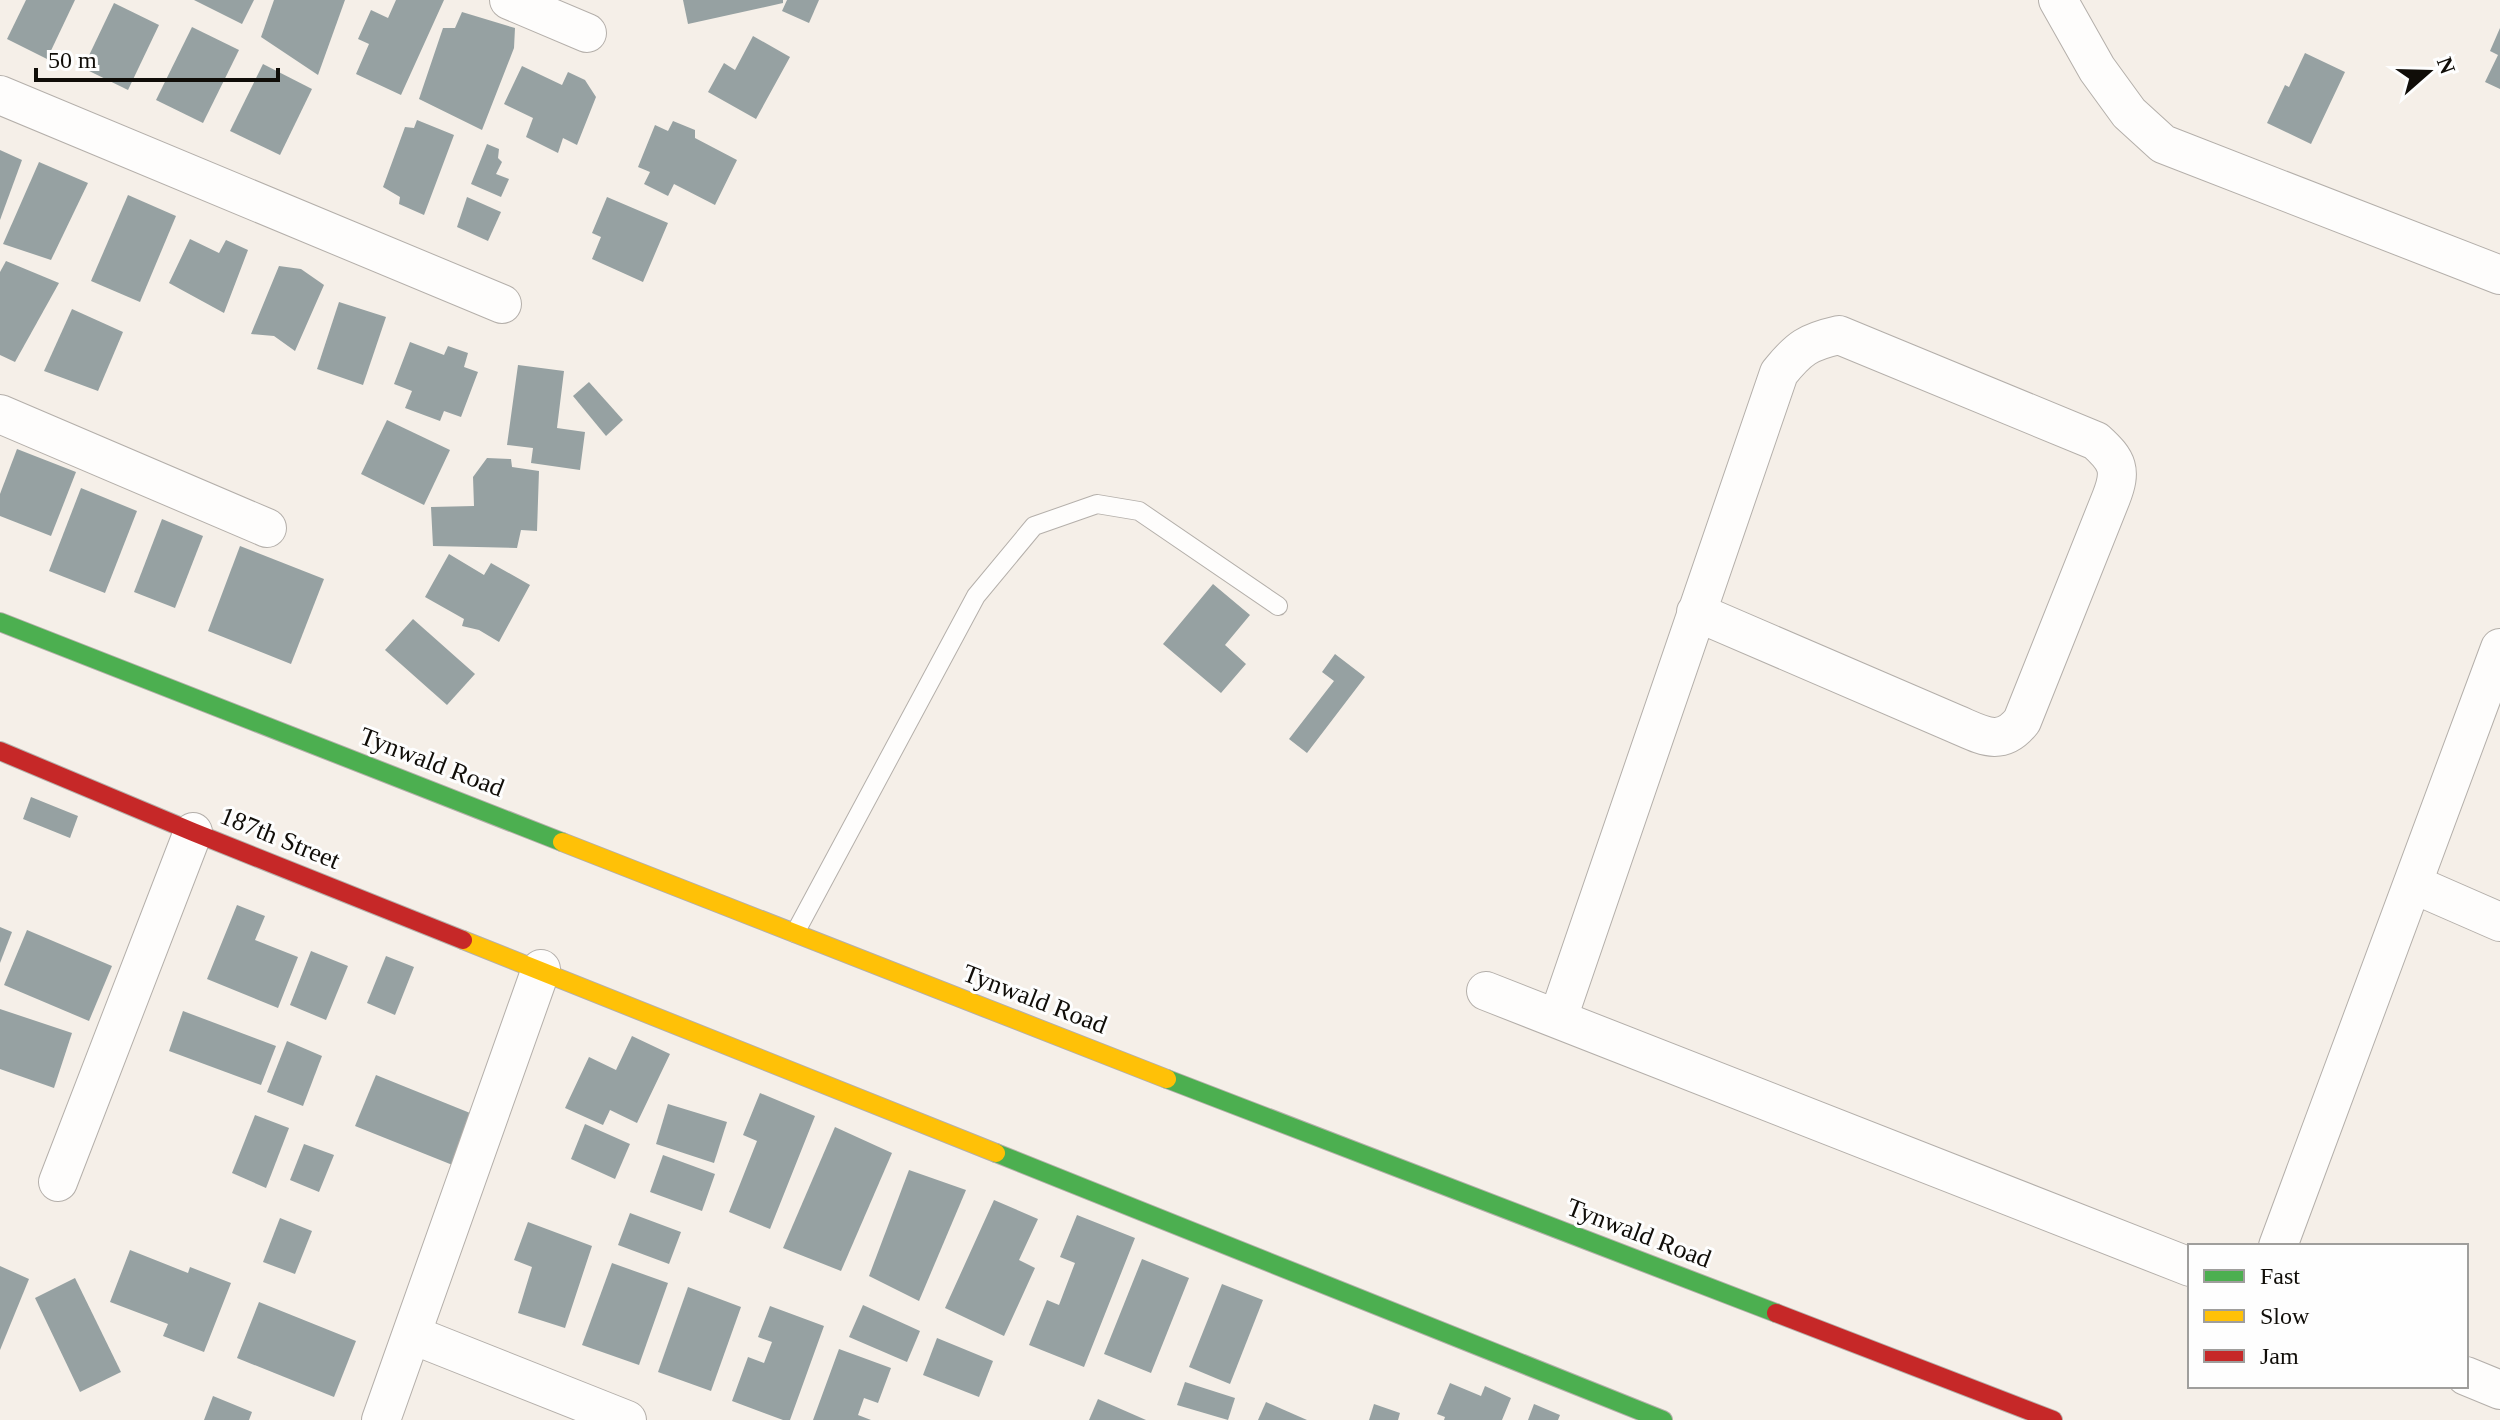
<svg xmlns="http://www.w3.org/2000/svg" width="2500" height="1420" viewBox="0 0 2500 1420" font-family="'Times New Roman',serif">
  <rect width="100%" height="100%" fill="#f5efe8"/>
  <g fill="#96a1a2">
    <path d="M 26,0 L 75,0 L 47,59 L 7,39 Z"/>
    <path d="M 194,0 L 254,0 L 242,24 Z"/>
    <path d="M 274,0 L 345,0 L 318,75 L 261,37 Z"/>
    <path d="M 396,0 L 444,0 L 401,95 L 356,74 L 369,44 L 358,39 L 371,10 L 388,18 Z"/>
    <path d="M 683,0 L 783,0 L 783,3 L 688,24 Z"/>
    <path d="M 787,0 L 819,0 L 809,23 L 782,11 Z"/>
    <path d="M 114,3 L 159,25 L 128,90 L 83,68 Z"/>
    <path d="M 462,12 L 515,28 L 514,48 L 482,130 L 419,99 L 443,28 L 455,28 Z"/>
    <path d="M 192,27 L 239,50 L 203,123 L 156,100 Z"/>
    <path d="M 2500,28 L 2500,89 L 2485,82 L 2498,55 L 2490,51 Z"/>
    <path d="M 753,36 L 790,57 L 756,119 L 708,92 L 724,63 L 735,70 Z"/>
    <path d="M 2305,53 L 2345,72 L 2311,144 L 2267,123 L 2285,85 L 2289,87 Z"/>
    <path d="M 263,64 L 312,89 L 280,155 L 230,131 Z"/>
    <path d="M 522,66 L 562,85 L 568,72 L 585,80 L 596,97 L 577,145 L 563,138 L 558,153 L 526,137 L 533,118 L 504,104 Z"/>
    <path d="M 417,120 L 454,135 L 424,215 L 399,204 L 400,197 L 383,187 L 405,127 L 414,128 Z"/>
    <path d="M 673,121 L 695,130 L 695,138 L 737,160 L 715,205 L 674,184 L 668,196 L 644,184 L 650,172 L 638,167 L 655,125 L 668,131 Z"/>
    <path d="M 487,144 L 499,149 L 498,158 L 502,162 L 496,174 L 509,179 L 501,197 L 471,184 Z"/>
    <path d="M 0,150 L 22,160 L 0,220 Z"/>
    <path d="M 39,162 L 88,183 L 51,260 L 3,244 Z"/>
    <path d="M 128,195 L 176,216 L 140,302 L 91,281 Z"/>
    <path d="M 467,197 L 501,212 L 488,241 L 457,227 Z"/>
    <path d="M 607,197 L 668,223 L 643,282 L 592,259 L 601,237 L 592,233 Z"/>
    <path d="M 190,239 L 219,253 L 226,240 L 248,250 L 224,313 L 169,283 Z"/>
    <path d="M 6,261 L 59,283 L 15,362 L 0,355 L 0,272 Z"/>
    <path d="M 279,266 L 301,269 L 324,285 L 295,351 L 274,336 L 251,334 Z"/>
    <path d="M 339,302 L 386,317 L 363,385 L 317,369 Z"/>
    <path d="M 72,309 L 123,332 L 98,391 L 44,371 Z"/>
    <path d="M 410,342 L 444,355 L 448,346 L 468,353 L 464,367 L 478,372 L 461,417 L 444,411 L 440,421 L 405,408 L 412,391 L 394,384 Z"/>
    <path d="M 518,365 L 564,371 L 557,428 L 585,432 L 580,470 L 531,463 L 533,448 L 507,445 Z"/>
    <path d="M 589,382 L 623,420 L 606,436 L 573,396 Z"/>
    <path d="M 387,420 L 450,450 L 424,505 L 361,474 Z"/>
    <path d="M 17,449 L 76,472 L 51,536 L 0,516 L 0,494 Z"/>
    <path d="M 487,458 L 511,459 L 512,467 L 539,471 L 537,531 L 521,530 L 517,548 L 433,546 L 431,507 L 474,506 L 473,477 Z"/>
    <path d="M 81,488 L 137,511 L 105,593 L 49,571 Z"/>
    <path d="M 162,519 L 203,536 L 175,608 L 134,592 Z"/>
    <path d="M 240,546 L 324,579 L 291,664 L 208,631 Z"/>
    <path d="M 449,554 L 484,575 L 491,563 L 530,585 L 499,642 L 479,630 L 462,626 L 464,619 L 425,597 Z"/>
    <path d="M 1213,584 L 1250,615 L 1225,645 L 1246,664 L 1221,693 L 1163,644 Z"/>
    <path d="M 413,619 L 475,674 L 447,705 L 385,650 Z"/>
    <path d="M 1335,654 L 1365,677 L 1307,753 L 1289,739 L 1334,681 L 1322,672 Z"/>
    <path d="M 31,797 L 78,816 L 70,838 L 23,819 Z"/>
    <path d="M 237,905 L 265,916 L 255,940 L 298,957 L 278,1008 L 207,979 Z"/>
    <path d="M 0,927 L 12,932 L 0,963 Z"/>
    <path d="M 27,930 L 112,966 L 89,1021 L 4,985 Z"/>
    <path d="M 311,951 L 348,966 L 326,1020 L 290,1005 Z"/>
    <path d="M 386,956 L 414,967 L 395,1015 L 367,1003 Z"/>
    <path d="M 0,1009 L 72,1033 L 54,1088 L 0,1069 Z"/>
    <path d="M 183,1011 L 276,1046 L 261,1085 L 169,1051 Z"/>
    <path d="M 632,1036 L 670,1054 L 637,1123 L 610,1110 L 603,1125 L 565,1108 L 589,1057 L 616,1070 Z"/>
    <path d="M 287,1041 L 322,1056 L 303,1106 L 267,1092 Z"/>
    <path d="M 376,1075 L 475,1115 L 455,1166 L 355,1126 Z"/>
    <path d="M 760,1093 L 815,1116 L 770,1229 L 729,1212 L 757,1141 L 743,1135 Z"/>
    <path d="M 668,1104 L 727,1122 L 714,1163 L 656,1144 Z"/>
    <path d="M 255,1115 L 289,1128 L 266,1188 L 232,1173 Z"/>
    <path d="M 585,1124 L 630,1144 L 615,1179 L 571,1159 Z"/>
    <path d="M 835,1127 L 892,1153 L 841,1271 L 783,1248 Z"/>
    <path d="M 304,1144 L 334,1155 L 319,1192 L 290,1180 Z"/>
    <path d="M 663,1155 L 715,1174 L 702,1211 L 650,1192 Z"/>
    <path d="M 909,1170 L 966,1190 L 919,1301 L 869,1276 Z"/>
    <path d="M 994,1200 L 1038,1219 L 1019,1260 L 1035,1268 L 1004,1336 L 945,1308 Z"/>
    <path d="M 630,1213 L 681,1232 L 669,1264 L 618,1245 Z"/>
    <path d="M 1077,1215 L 1135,1238 L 1084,1367 L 1029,1345 L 1047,1300 L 1059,1305 L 1075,1263 L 1060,1257 Z"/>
    <path d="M 280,1218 L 312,1231 L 295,1274 L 263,1262 Z"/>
    <path d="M 528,1222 L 592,1246 L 565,1328 L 518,1313 L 532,1267 L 514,1260 Z"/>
    <path d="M 130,1250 L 188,1273 L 190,1267 L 231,1283 L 204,1352 L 163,1336 L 168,1324 L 110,1302 Z"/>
    <path d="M 1142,1259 L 1189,1278 L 1151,1373 L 1104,1354 Z"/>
    <path d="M 612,1263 L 668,1283 L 639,1365 L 582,1345 Z"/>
    <path d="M 0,1266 L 29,1279 L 0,1350 Z"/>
    <path d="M 75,1278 L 121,1372 L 80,1392 L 35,1298 Z"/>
    <path d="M 1222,1284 L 1263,1300 L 1230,1384 L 1189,1367 Z"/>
    <path d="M 688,1287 L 741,1307 L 711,1391 L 658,1372 Z"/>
    <path d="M 259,1302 L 356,1341 L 334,1397 L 237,1358 Z"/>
    <path d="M 863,1305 L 920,1331 L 907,1362 L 849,1337 Z"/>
    <path d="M 770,1306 L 824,1326 L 790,1420 L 783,1420 L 732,1401 L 748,1357 L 764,1363 L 772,1342 L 758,1337 Z"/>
    <path d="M 937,1338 L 993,1361 L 979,1397 L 923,1375 Z"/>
    <path d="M 839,1349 L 891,1368 L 878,1403 L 864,1398 L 858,1415 L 871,1420 L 813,1420 Z"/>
    <path d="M 1185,1382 L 1235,1398 L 1228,1420 L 1177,1405 Z"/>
    <path d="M 1450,1383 L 1481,1396 L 1485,1386 L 1511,1398 L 1502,1420 L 1444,1420 L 1445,1417 L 1437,1414 Z"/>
    <path d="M 213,1396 L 252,1412 L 249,1420 L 204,1420 Z"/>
    <path d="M 1098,1399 L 1146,1420 L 1089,1420 Z"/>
    <path d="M 1266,1402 L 1307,1420 L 1258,1420 Z"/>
    <path d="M 1374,1404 L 1400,1413 L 1398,1420 L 1369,1420 Z"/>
    <path d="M 1534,1404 L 1560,1415 L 1558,1420 L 1528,1420 Z"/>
  </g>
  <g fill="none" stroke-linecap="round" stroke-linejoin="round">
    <g stroke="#b4afaa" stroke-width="20">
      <path id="lane" d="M 795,933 L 976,596 L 1034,526 L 1097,504 L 1139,511 L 1278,606"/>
    </g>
    <g stroke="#b4afaa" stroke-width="40">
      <g id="street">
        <path d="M 509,0 L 587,33"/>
        <path d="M 2058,0 L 2097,69 L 2129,113 L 2163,144 L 2500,275"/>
        <path d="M 0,95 L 502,304"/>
        <path d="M 0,414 L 267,528"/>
        <path d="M 2413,884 L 2500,922"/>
        <path d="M 1486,991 L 2190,1267"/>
        <path d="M 1558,1018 L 1779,373 C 1799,348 1808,342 1839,335 L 2096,441 C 2118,461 2122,470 2111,498 L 2022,721 C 2001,748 1982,735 1956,724 L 1696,612"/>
        <path d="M 58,1182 L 193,832"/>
        <path d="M 2278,1246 L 2500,648"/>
        <path d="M 413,1335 L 627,1420"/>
        <path d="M 2466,1376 L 2500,1390"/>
        <path d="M 381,1420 L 541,969"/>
      </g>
    </g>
    <g stroke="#b4afaa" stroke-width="20">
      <g id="fast">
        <path d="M 0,622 L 562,842"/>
        <path d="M 1167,1079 L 1776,1313"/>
        <path d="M 996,1153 L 1663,1420"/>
      </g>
    </g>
    <g stroke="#b4afaa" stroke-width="20">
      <g id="slow">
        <path d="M 562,842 L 1167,1079"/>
        <path d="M 463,940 L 996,1153"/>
      </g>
    </g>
    <g stroke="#b4afaa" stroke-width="20">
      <g id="jam">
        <path d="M 0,751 L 193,832 L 463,940"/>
        <path d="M 1776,1313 L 2053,1420"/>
      </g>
    </g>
    <use href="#lane" stroke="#fefdfc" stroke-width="18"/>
    <use href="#street" stroke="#fefdfc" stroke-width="38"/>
    <use href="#fast" stroke="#4caf50" stroke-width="18"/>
    <use href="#slow" stroke="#ffc107" stroke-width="18"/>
    <use href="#jam" stroke="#c62828" stroke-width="18"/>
  </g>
  <g text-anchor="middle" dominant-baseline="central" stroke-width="6" stroke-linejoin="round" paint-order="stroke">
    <g font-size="26" fill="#100d08" stroke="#fefefe">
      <text transform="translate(432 762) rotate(21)">Tynwald Road</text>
      <text transform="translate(280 838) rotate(22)">187th Street</text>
      <text transform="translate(1035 999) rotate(21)">Tynwald Road</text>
      <text transform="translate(1639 1233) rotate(21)">Tynwald Road</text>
    </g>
  </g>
  <rect x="2188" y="1244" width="280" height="144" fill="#fefefe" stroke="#9f9e9c" stroke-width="2"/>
  <rect x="2204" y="1270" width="40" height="12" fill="#4caf50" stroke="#9f9e9c" stroke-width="2"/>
  <text x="2260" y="1284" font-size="24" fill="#100d08">Fast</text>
  <rect x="2204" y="1310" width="40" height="12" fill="#ffc107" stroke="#9f9e9c" stroke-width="2"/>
  <text x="2260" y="1324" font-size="24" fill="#100d08">Slow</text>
  <rect x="2204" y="1350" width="40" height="12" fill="#c62828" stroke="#9f9e9c" stroke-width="2"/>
  <text x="2260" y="1364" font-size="24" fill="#100d08">Jam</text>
  <g transform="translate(2428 72) rotate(70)" stroke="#fefefe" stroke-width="6" paint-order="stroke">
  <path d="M0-6L14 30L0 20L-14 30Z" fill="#100d08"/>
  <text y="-12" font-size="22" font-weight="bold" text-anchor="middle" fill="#100d08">N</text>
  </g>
  <path d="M36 68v12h242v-12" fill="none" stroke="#100d08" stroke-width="4"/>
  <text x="48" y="68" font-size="24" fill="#100d08" stroke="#fefefe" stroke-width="6" paint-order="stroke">50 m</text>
</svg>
